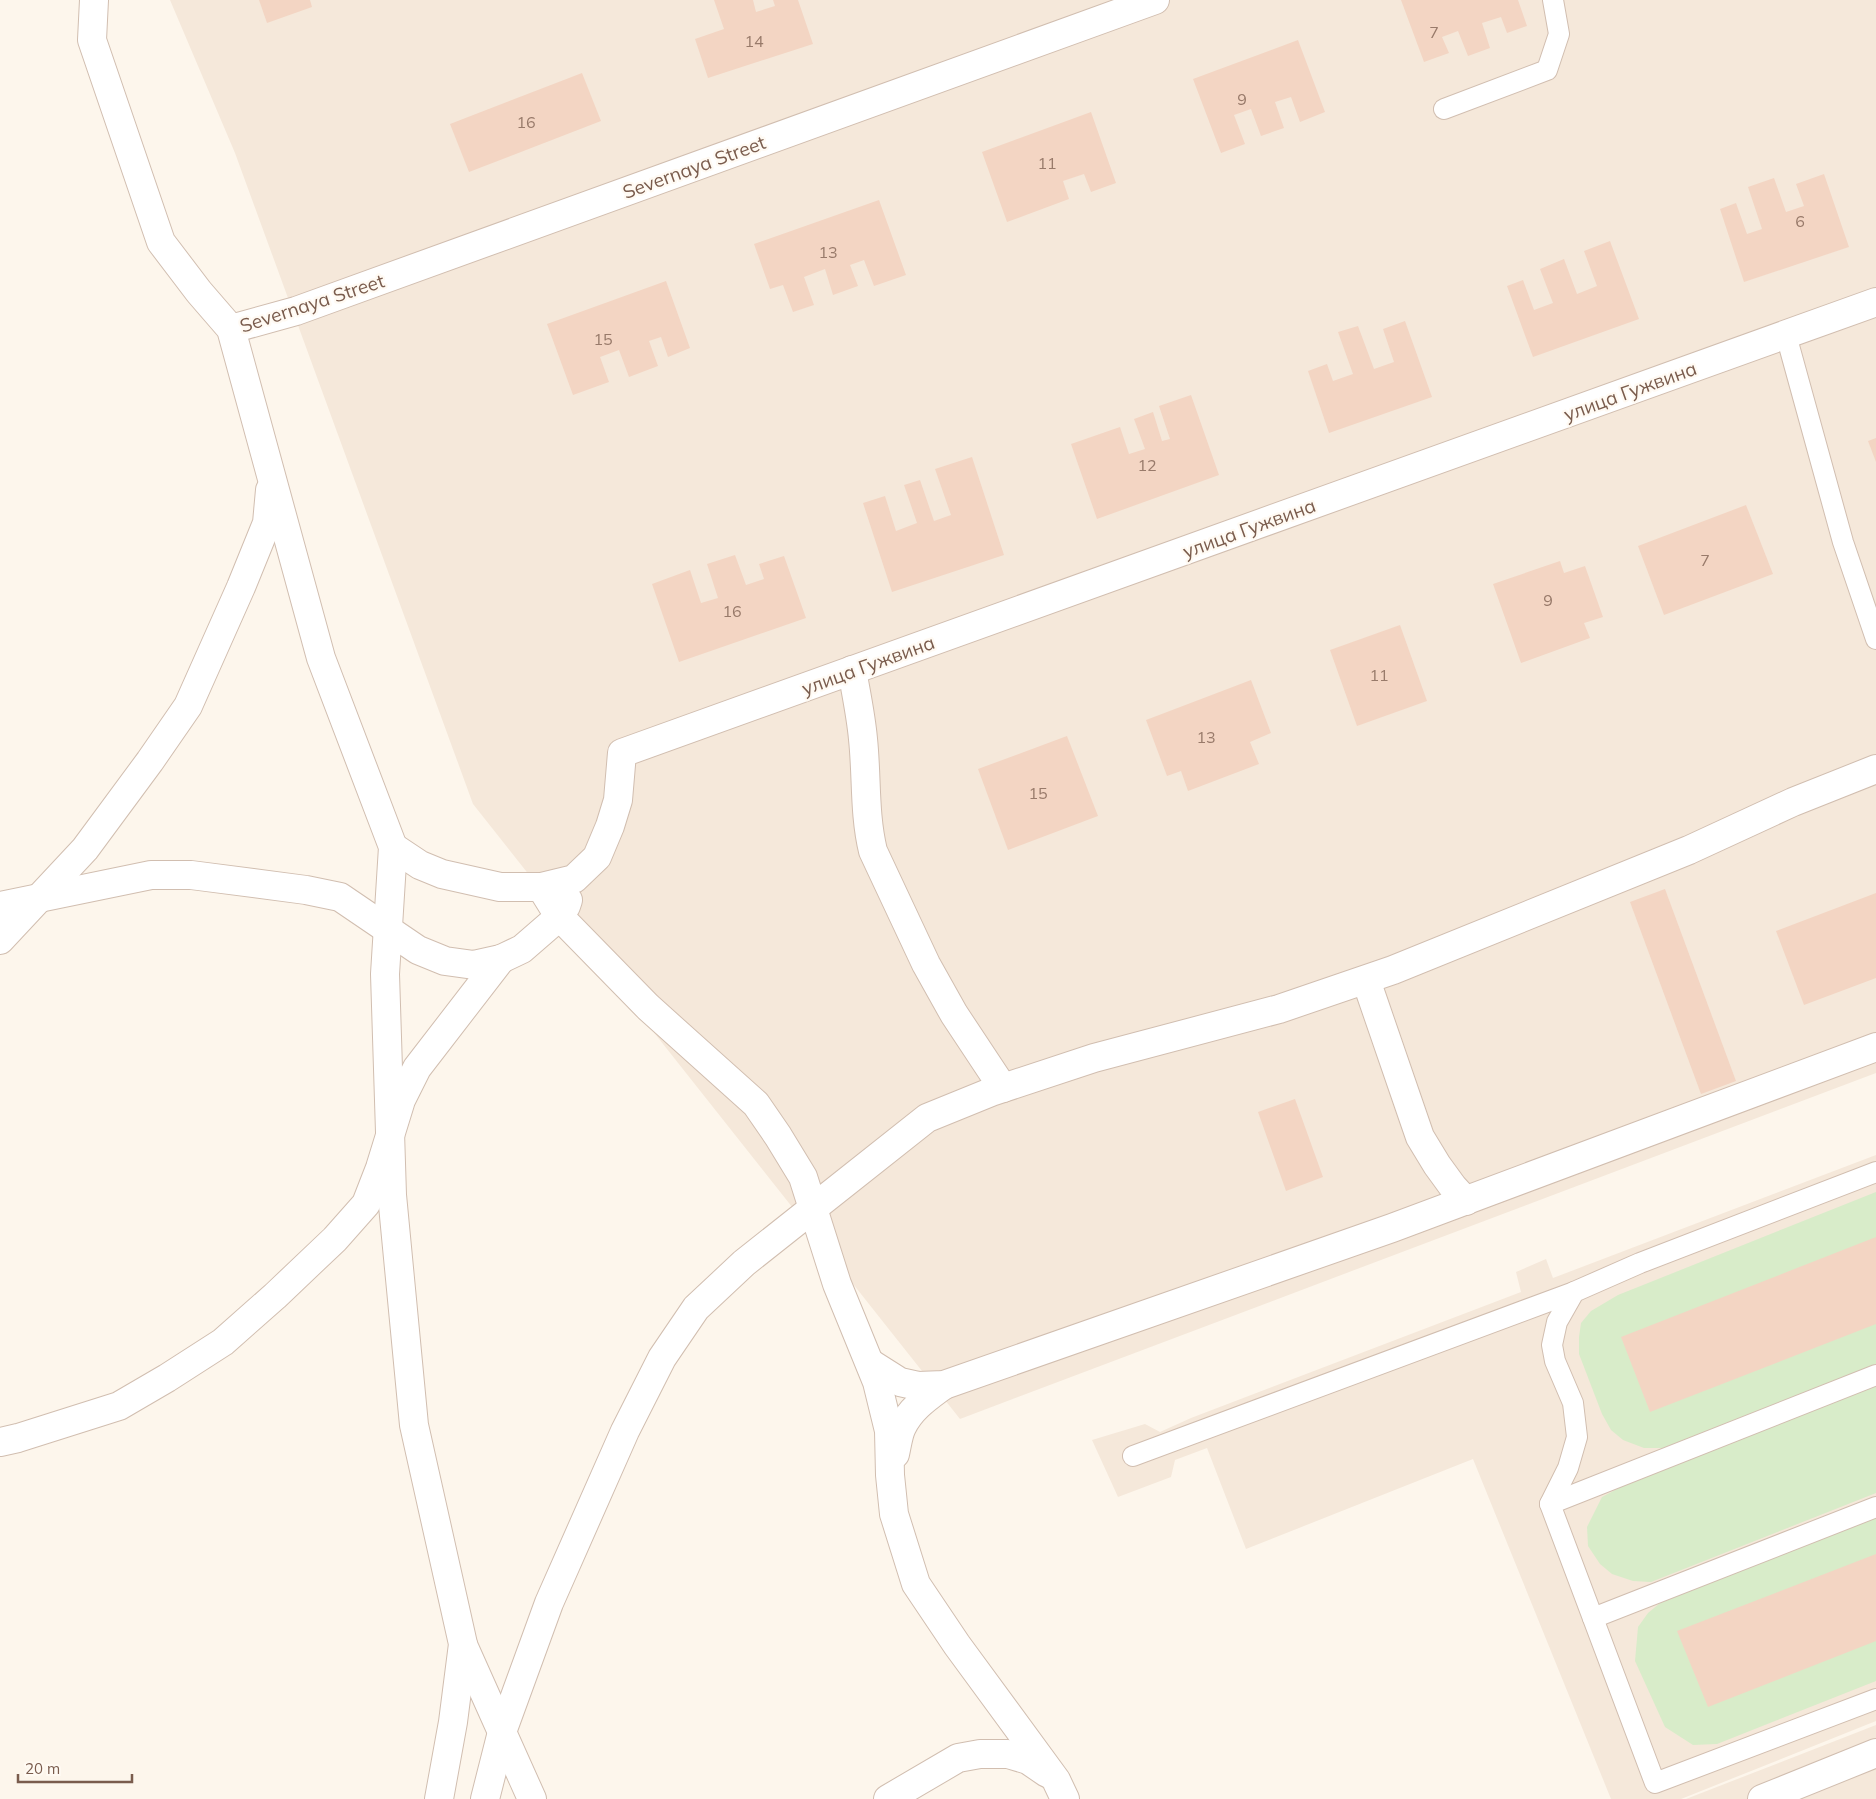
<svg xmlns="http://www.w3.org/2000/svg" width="1876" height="1799" viewBox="0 0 1876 1799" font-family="Mulish,sans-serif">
  <rect width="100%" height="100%" fill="#fdf6ec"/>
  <g fill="#f5e8da">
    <path d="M 170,0 L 1876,0 L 1876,1073 L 960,1419 L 473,804 L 235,153 Z"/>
    <path d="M 1876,1155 L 1876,1721 L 1681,1799 L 1611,1799 L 1473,1459 L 1246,1549 L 1207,1448 L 1175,1460 L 1171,1477 L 1118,1497 L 1092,1440 L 1145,1424 L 1160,1432 L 1191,1418 L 1521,1292 L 1516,1272 L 1546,1259 L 1553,1278 Z"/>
    <path d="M 1876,1725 L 1876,1799 L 1686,1799 Z"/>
  </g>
  <g fill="#d8ecc9">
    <path d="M 1876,1192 L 1876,1364 L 1663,1448 L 1644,1448 L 1623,1440 L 1611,1430 L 1602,1414 L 1579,1354 L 1579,1337 L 1581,1323 L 1591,1311 L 1618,1295 Z"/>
    <path d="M 1876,1384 L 1876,1493 L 1651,1582 L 1633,1581 L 1612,1574 L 1600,1564 L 1588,1546 L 1587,1527 L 1602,1497 L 1632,1481 Z"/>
    <path d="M 1876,1516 L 1876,1681 L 1717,1744 L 1693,1745 L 1665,1727 L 1635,1661 L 1638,1627 L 1648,1613 L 1660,1603 Z"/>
  </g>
  <g fill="#f3d5c3">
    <path d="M 259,0 L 310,0 L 312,7 L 267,23 Z"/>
    <path d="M 714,0 L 753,0 L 756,12 L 775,6 L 773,0 L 798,0 L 813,44 L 708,78 L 695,39 L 724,29 Z"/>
    <path d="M 1401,0 L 1518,0 L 1527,26 L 1507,33 L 1501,17 L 1482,23 L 1490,48 L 1468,56 L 1458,31 L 1442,37 L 1449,53 L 1424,62 Z"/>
    <path d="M 1298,40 L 1325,112 L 1300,122 L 1291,97 L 1275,102 L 1284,128 L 1261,136 L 1251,109 L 1234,115 L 1245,144 L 1221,153 L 1193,79 Z"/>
    <path d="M 582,73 L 601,121 L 469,172 L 450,124 Z"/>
    <path d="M 1091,112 L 1116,183 L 1091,192 L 1084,174 L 1063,181 L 1069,199 L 1007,222 L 982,152 Z"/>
    <path d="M 1824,174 L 1849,247 L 1744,282 L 1720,209 L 1736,203 L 1747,234 L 1762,229 L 1748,187 L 1774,178 L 1786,212 L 1804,206 L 1796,184 Z"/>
    <path d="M 879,200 L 906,275 L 874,286 L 864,260 L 850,265 L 858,286 L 833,295 L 825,269 L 804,277 L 814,305 L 793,312 L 783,285 L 770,289 L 754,244 Z"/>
    <path d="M 1610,241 L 1639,319 L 1533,357 L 1507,286 L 1523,280 L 1534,310 L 1553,303 L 1540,269 L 1564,259 L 1577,294 L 1597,286 L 1584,251 Z"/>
    <path d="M 666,281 L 690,348 L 668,357 L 661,337 L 649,341 L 658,366 L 629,377 L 619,350 L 600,357 L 609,382 L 573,395 L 547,324 Z"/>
    <path d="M 1405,321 L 1432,397 L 1329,433 L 1308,371 L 1327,364 L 1333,381 L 1353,374 L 1338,332 L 1358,326 L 1374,369 L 1394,362 L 1383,329 Z"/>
    <path d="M 1191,395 L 1219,475 L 1097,519 L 1071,444 L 1120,427 L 1129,454 L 1145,449 L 1134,419 L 1153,412 L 1162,441 L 1170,439 L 1159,406 Z"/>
    <path d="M 1876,438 L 1876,462 L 1868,441 Z"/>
    <path d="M 972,457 L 1004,555 L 892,592 L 863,503 L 885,496 L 896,531 L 917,523 L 904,485 L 920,480 L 934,521 L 951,515 L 935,469 Z"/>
    <path d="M 1746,505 L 1773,574 L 1664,615 L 1638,546 Z"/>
    <path d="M 735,555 L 746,585 L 764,579 L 759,564 L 784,556 L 806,618 L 679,662 L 652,584 L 690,570 L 701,603 L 718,598 L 707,564 Z"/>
    <path d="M 1560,561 L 1564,573 L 1585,566 L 1603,617 L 1584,623 L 1590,638 L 1521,663 L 1493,584 Z"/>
    <path d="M 1400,625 L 1427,701 L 1357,726 L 1330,650 Z"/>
    <path d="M 1251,680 L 1271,733 L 1250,742 L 1259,764 L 1188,791 L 1181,771 L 1167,776 L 1146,720 Z"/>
    <path d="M 1067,736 L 1098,816 L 1008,850 L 978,769 Z"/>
    <path d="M 1665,889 L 1736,1081 L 1701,1094 L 1630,902 Z"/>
    <path d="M 1876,893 L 1876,978 L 1804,1005 L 1776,931 Z"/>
    <path d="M 1295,1099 L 1323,1177 L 1286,1191 L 1258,1112 Z"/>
    <path d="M 1876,1237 L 1876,1324 L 1650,1412 L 1621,1337 Z"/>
    <path d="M 1876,1554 L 1876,1641 L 1708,1707 L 1677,1631 Z"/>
  </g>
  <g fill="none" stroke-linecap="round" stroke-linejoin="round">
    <g stroke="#d1beb0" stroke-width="22">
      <g id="service">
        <path d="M 1444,109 L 1547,70 L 1559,34 L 1553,0"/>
        <path d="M 1786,335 L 1843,542 L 1876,639"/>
        <path d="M 1876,1172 L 1640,1263 L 1574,1292 L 1557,1322 L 1552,1345 L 1555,1361 L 1573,1403 L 1577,1437 L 1568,1468 L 1550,1504 L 1655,1783 L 1876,1699"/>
        <path d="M 1133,1456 L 1574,1292"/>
        <path d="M 1550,1504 L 1876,1375"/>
        <path d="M 1593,1618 L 1876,1507"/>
      </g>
    </g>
    <g stroke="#d1beb0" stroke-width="30">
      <g id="minor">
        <path d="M 94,0 L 92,40 L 161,242 L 199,292 L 231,329 L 321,658 L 393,847 L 385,974 L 392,1195 L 414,1425 L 463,1644 L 453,1722 L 439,1799"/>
        <path d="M 231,329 L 296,311 L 1155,0"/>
        <path d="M 852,670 C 856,693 861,716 863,739 C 867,777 864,814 873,851 L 926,964 L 954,1014 L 1003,1088"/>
        <path d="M 393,847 L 420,865 L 442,874 L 500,887 L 541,887 L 574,879 L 597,857 L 610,826 L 618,800 L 622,753 L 1876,302"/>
        <path d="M 541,887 L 559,916 L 648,1007 L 756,1104 L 778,1136 L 803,1177 L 837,1284 L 877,1382 L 889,1431 L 890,1475 L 894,1514 L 916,1584 L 957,1645 L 1056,1780 L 1065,1799"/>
        <path d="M 0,906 L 151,875 L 191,875 L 306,890 L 340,897 L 418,950 L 445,961 L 474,965 L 501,959 L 522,949 L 552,923 L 566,906 L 568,900"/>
        <path d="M 0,940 L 85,849 L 150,761 L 188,706 L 241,587 L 267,523 L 270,490"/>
        <path d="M 1366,980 L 1420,1137 L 1437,1165 L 1453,1187 L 1466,1201"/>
        <path d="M 870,1363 L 900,1382 L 918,1386 L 944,1385 L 1392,1228 L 1876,1047"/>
        <path d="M 0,1442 L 18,1438 L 119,1406 L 167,1378 L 223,1342 L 275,1296 L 335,1239 L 366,1204 L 380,1168 L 401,1100 L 417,1068 L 501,959"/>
        <path d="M 895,1454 C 897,1446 898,1435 902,1427 C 911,1408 928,1397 944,1385"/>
        <path d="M 463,1645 L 532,1799"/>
        <path d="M 485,1799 L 502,1732 L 549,1603 L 625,1431 L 662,1358 L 696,1308 L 744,1263 L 927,1118 L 991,1092 L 1094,1058 L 1279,1009 L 1393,970 L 1689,850 L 1793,802 L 1876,769"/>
        <path d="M 888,1799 L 958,1758 L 980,1754 L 1008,1754 L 1028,1760 L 1047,1773"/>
        <path d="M 1762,1799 L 1876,1753"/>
      </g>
    </g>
    <use href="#service" stroke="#fff" stroke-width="20"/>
    <use href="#minor" stroke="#fff" stroke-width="28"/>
  </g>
  <g text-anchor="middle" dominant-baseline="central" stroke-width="4.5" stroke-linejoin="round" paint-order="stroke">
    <g font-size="16" fill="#987a6a">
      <text x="1434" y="32">7</text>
      <text x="754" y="41">14</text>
      <text x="1242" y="99">9</text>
      <text x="526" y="122">16</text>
      <text x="1047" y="163">11</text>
      <text x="1800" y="221">6</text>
      <text x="828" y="252">13</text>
      <text x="603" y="339">15</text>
      <text x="1147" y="465">12</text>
      <text x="1705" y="560">7</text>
      <text x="1548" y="600">9</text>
      <text x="732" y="611">16</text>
      <text x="1379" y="675">11</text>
      <text x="1206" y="737">13</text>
      <text x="1038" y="793">15</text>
    </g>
    <g font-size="19" fill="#7a5c4d" stroke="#fffaf3">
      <text transform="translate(694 167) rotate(-20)">Severnaya Street</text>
      <text transform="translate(312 303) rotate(-18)">Severnaya Street</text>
      <text transform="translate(1630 391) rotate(-20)">улица Гужвина</text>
      <text transform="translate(1249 528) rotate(-20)">улица Гужвина</text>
      <text transform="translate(868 665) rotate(-20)">улица Гужвина</text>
    </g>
  </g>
  <path d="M18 1774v8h114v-8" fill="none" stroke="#7a5c4d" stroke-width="2.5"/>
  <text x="25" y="1774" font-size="15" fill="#7a5c4d" stroke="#fffaf3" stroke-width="4" paint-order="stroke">20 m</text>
</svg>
